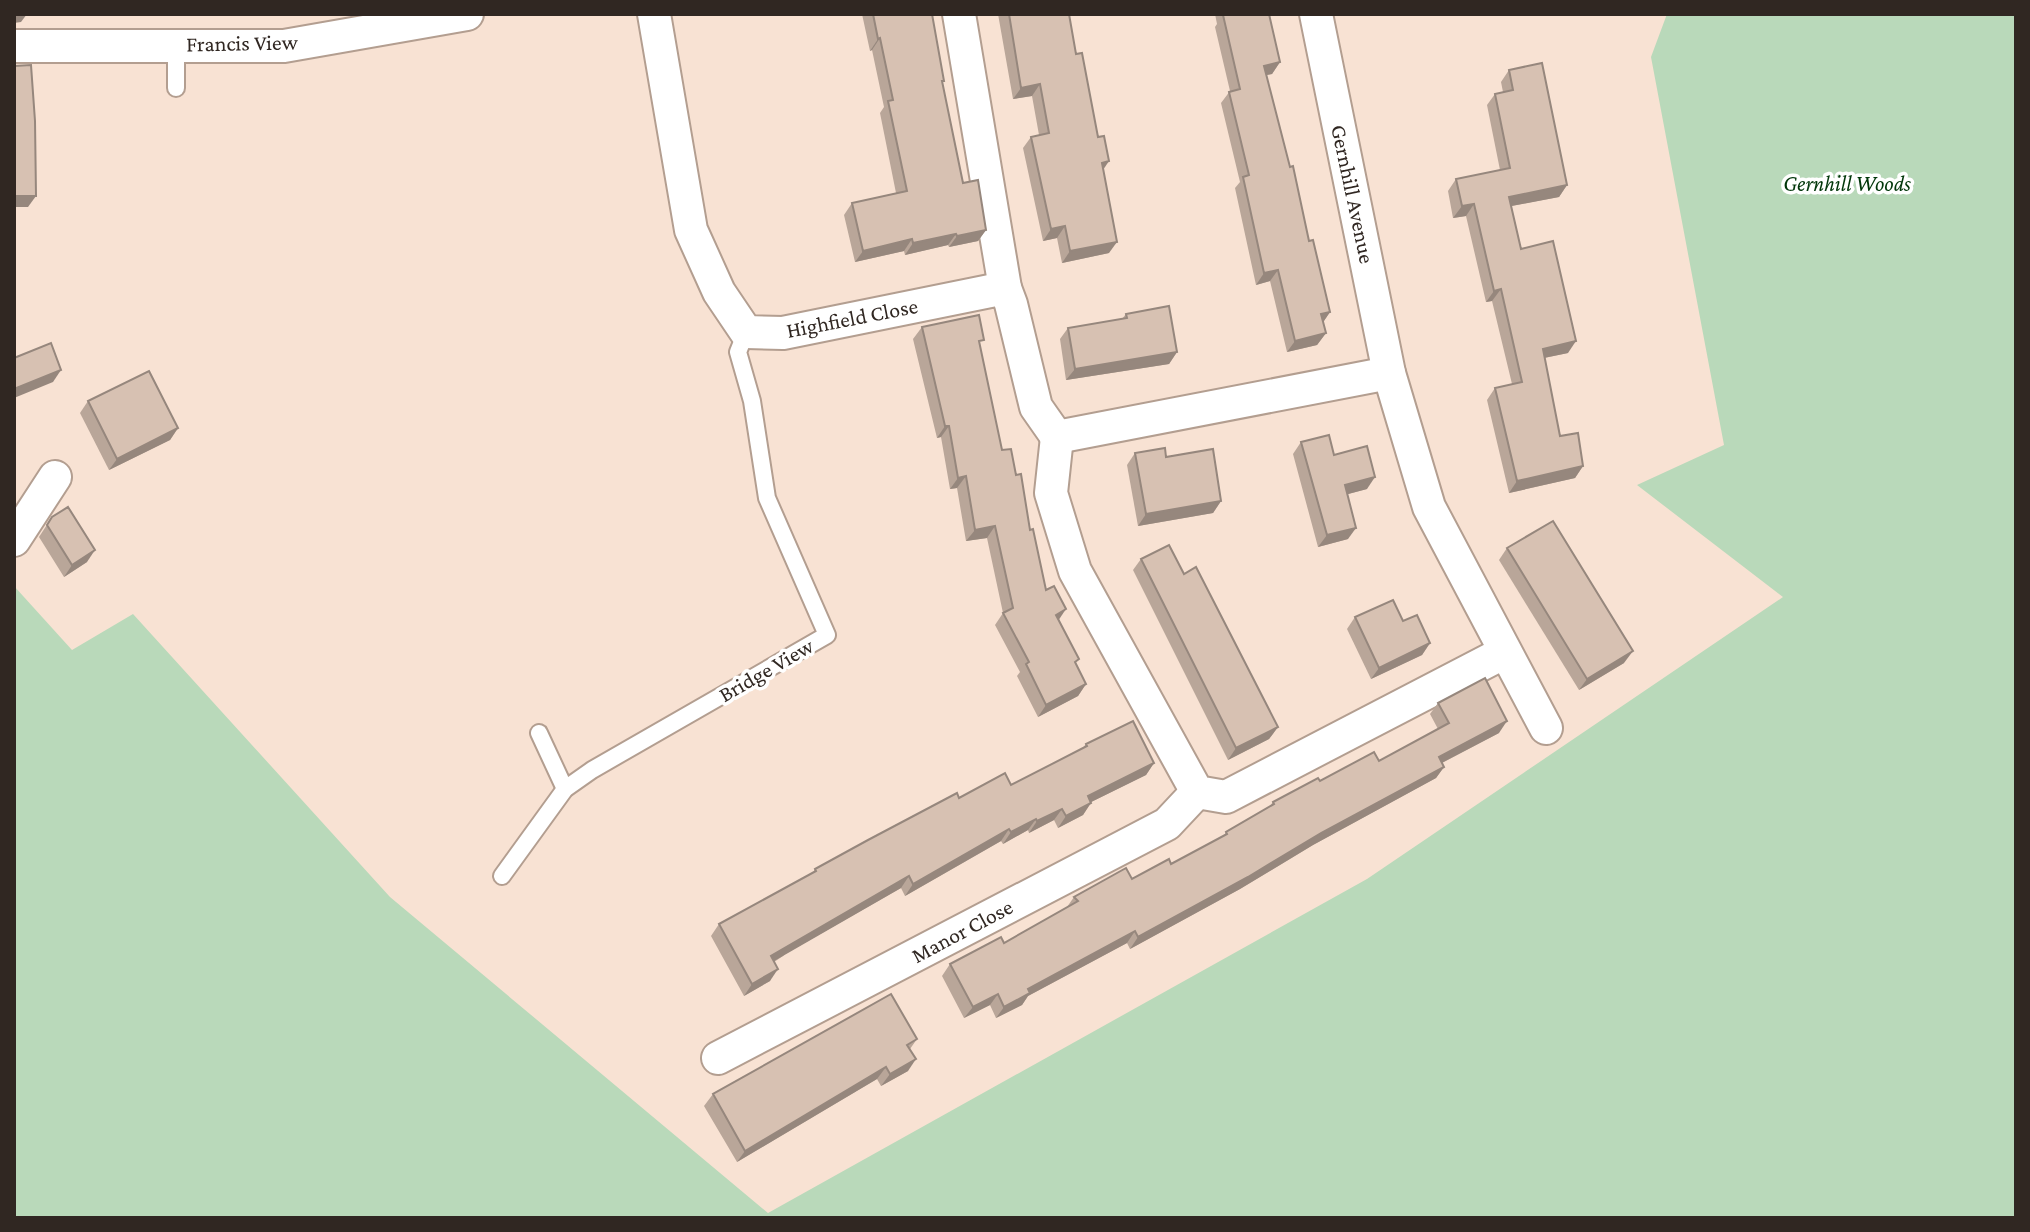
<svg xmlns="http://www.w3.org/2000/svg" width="2030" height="1232" viewBox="0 0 2030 1232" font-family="'Crimson Pro',serif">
  <rect width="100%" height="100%" fill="#f8e2d3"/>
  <path fill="#b9d9ba" d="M 1667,14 L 2016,14 L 2016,1218 L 14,1218 L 14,586 L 72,650 L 133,614 L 390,897 L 768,1213 L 1367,879 L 1783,597 L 1637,485 L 1724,445 L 1651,57 Z"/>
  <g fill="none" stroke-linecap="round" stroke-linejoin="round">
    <g stroke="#b39e90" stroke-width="20">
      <g id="lane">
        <path d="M 176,88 L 176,45"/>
        <path d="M 539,733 L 565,789"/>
        <path d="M 502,876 L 565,789 L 592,770 L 827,635 L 767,498 L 752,401 L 738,352 L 746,332"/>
      </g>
    </g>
    <g stroke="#b39e90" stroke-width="36">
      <g id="street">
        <path d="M 654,14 L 691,230 L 719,292 L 746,332 L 783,333 L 1005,288 L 1011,304 L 1036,407 L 1057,437 L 1389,373"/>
        <path d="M 959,14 L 1005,288"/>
        <path d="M 1316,14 L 1389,373 L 1429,507 L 1546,728"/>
        <path d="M 14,46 L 284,46 L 467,14"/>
        <path d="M 1057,437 L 1051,493 L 1075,571 L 1197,792 L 1226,797 L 1505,652"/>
        <path d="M 14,540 L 55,477"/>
        <path d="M 718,1058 L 1167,824 L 1197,792"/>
      </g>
    </g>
    <use href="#lane" stroke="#fff" stroke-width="16"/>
    <use href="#street" stroke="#fff" stroke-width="32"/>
  </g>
  <g fill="#b9a699">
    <path d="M 862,14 L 932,14 L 942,83 L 963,183 L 986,230 L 978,241 L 949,247 L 948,245 L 905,255 L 904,251 L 855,262 L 844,215 L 852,203 L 896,193 L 880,113 L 884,107 L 872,50 L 870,51 Z"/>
    <path d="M 998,14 L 1069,14 L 1076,54 L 1103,170 L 1109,253 L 1062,263 L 1057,238 L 1043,241 L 1023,148 L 1031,137 L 1039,135 L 1032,96 L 1013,99 Z"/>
    <path d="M 1215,14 L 1269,14 L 1280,62 L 1272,74 L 1266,75 L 1309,241 L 1330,312 L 1323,322 L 1326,333 L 1317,345 L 1287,352 L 1270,281 L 1256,285 L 1235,188 L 1240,182 L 1221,103 L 1230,91 L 1215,27 L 1217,24 Z"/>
    <path d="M 1509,70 L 1567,185 L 1559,197 L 1511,206 L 1521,249 L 1568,353 L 1544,358 L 1560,436 L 1583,466 L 1575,478 L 1509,493 L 1487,400 L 1495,388 L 1512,384 L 1492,301 L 1486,302 L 1466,216 L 1453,218 L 1448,191 L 1456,179 L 1500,170 L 1487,105 L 1495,94 L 1503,92 L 1501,82 Z"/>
    <path d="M 1126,314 L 1177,352 L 1169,364 L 1066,380 L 1060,339 L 1068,328 L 1122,319 Z"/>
    <path d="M 922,327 L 980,346 L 1002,450 L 1016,475 L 1046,590 L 1076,664 L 1086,684 L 1078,696 L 1038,717 L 1017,676 L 1020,672 L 995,625 L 1003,613 L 987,538 L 966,541 L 957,488 L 950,489 L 941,437 L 937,438 L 913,339 Z"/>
    <path d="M 88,401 L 178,428 L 170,440 L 109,470 L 80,413 Z"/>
    <path d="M 1301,442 L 1334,455 L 1367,489 L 1348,494 L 1348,539 L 1318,547 L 1293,454 Z"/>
    <path d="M 1135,453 L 1166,457 L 1221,501 L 1213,513 L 1138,526 L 1127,465 Z"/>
    <path d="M 52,517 L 87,562 L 64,577 L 39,537 Z"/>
    <path d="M 1507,548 L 1624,663 L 1579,690 L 1499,560 Z"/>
    <path d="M 1141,559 L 1184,574 L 1278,727 L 1269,739 L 1228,760 L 1133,570 Z"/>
    <path d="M 1355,617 L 1403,621 L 1430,643 L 1422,655 L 1371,679 L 1347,629 Z"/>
    <path d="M 1438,703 L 1499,733 L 1442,763 L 1444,767 L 1436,778 L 1313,845 L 1240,889 L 1130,949 L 1127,943 L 1028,996 L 1022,1005 L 996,1018 L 990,1005 L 964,1018 L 942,976 L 950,964 L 1004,943 L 1067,907 L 1074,897 L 1132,879 L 1171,864 L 1224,836 L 1226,832 L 1269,807 L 1273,802 L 1320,781 L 1379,761 L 1438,729 L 1430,714 Z"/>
    <path d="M 1086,744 L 1154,763 L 1146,775 L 1091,802 L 1083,815 L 1058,828 L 1054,820 L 1029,833 L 1028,830 L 1003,844 L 1001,841 L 905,896 L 901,888 L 785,954 L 783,956 L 774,962 L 770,981 L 744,996 L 711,936 L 719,924 L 813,873 L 815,869 L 959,798 L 1011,785 L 1082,749 Z"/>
    <path d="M 917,1039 L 910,1049 L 908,1071 L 881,1086 L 877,1079 L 737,1162 L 704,1106 L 713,1094 Z"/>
  </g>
  <g fill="#96877d">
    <path d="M 14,14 L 27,14 L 21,22 L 14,23 Z"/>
    <path d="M 880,38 L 872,50 L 870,51 L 878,39 Z"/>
    <path d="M 1280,62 L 1272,74 L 1256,77 L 1264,66 Z"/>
    <path d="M 1040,84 L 1032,96 L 1013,99 L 1021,88 Z"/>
    <path d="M 1109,161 L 1101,173 L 1102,163 Z"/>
    <path d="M 1567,185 L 1559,197 L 1501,208 L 1509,197 Z"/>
    <path d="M 14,196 L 36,196 L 28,207 L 14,207 Z"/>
    <path d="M 1474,204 L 1466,216 L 1453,218 L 1462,206 Z"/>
    <path d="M 1065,226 L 1057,238 L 1043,241 L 1051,229 Z"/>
    <path d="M 986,230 L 978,241 L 949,247 L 957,236 Z"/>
    <path d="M 956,234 L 948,245 L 905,255 L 913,243 Z"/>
    <path d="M 912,239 L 904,251 L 855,262 L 863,251 Z"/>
    <path d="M 1117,242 L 1109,253 L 1062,263 L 1070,251 Z"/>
    <path d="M 1278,270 L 1270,281 L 1256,285 L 1264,273 Z"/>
    <path d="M 1501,289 L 1492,301 L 1486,302 L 1494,291 Z"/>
    <path d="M 1330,312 L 1322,324 L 1321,314 Z"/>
    <path d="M 1326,333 L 1317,345 L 1287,352 L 1295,341 Z"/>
    <path d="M 1576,341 L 1568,353 L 1534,360 L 1543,349 Z"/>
    <path d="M 1177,352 L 1169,364 L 1066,380 L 1075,369 Z"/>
    <path d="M 61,370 L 53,382 L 14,398 L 14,389 Z"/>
    <path d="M 945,426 L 949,426 L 941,437 L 937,438 Z"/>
    <path d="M 178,428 L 170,440 L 109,470 L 117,459 Z"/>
    <path d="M 1583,466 L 1575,478 L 1509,493 L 1517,481 Z"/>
    <path d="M 966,476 L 957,488 L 950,489 L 958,478 Z"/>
    <path d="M 1375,477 L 1367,489 L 1337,497 L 1345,485 Z"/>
    <path d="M 1221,501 L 1213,513 L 1138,526 L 1146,514 Z"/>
    <path d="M 995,526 L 987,538 L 966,541 L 975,530 Z"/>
    <path d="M 1356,528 L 1348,539 L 1318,547 L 1327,535 Z"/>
    <path d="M 95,550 L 87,562 L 64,577 L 72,565 Z"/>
    <path d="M 1066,609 L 1058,621 L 1056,615 Z"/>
    <path d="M 1430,643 L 1422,655 L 1371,679 L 1379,668 Z"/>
    <path d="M 1633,651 L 1624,663 L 1579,690 L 1587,679 Z"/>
    <path d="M 1086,684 L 1078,696 L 1038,717 L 1046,705 Z"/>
    <path d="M 1507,721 L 1499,733 L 1430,769 L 1439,757 Z"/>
    <path d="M 1278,727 L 1269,739 L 1228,760 L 1236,748 Z"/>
    <path d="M 1154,763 L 1146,775 L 1079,808 L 1088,796 Z"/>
    <path d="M 1444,767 L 1436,778 L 1313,845 L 1240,889 L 1130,949 L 1138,937 L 1321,833 Z"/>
    <path d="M 1091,803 L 1083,815 L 1058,828 L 1066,816 Z"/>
    <path d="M 1062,809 L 1054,820 L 1029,833 L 1037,821 Z"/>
    <path d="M 1036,819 L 1028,830 L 1003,844 L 1011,832 Z"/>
    <path d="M 1009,829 L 1001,841 L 905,896 L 913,884 Z"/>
    <path d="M 909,876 L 901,888 L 762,968 L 771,956 Z"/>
    <path d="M 1135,931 L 1127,943 L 1028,996 L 1022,1005 L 996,1018 L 1004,1007 L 1028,989 Z"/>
    <path d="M 778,969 L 770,981 L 744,996 L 752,984 Z"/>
    <path d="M 998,994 L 990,1005 L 964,1018 L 973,1007 Z"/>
    <path d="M 916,1059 L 908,1071 L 881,1086 L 890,1074 Z"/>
    <path d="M 886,1067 L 877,1079 L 737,1162 L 745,1151 Z"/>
  </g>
  <g fill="#d7c1b2" stroke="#96877d" stroke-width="2">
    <path d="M 873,14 L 932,14 L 944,81 L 942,81 L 963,183 L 978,180 L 986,230 L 957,236 L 956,234 L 913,243 L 912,239 L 863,251 L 852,203 L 907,191 L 888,101 L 893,100 L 880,38 L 878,39 Z"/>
    <path d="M 1009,14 L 1069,14 L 1076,54 L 1082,53 L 1098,137 L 1104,136 L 1109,161 L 1102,163 L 1117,242 L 1070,251 L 1065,226 L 1051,229 L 1031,137 L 1049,133 L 1040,84 L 1021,88 Z"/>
    <path d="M 1226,14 L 1269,14 L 1280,62 L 1264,66 L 1290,167 L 1293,166 L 1309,241 L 1313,240 L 1330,312 L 1321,314 L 1326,333 L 1295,341 L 1278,270 L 1264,273 L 1243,177 L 1249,175 L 1229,92 L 1240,89 L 1223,15 Z"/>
    <path d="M 1542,63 L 1567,185 L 1509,197 L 1521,249 L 1553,241 L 1576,341 L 1543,349 L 1560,436 L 1578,433 L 1583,466 L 1517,481 L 1495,388 L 1522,382 L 1501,289 L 1494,291 L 1474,204 L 1462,206 L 1456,179 L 1510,168 L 1495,94 L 1513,90 L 1509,70 Z"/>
    <path d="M 31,65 L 35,121 L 36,196 L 14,196 L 14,66 Z"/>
    <path d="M 1169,306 L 1177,352 L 1075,369 L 1068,328 L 1127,318 L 1126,314 Z"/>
    <path d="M 979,315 L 984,340 L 979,341 L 1002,450 L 1011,449 L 1016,475 L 1021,474 L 1030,530 L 1033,529 L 1046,590 L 1054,586 L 1066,609 L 1056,615 L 1079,659 L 1075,662 L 1086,684 L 1046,705 L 1026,664 L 1029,662 L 1003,613 L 1013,608 L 995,526 L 975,530 L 966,476 L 958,478 L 949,426 L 945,426 L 922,327 Z"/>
    <path d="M 51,343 L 61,370 L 14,389 L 14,358 Z"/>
    <path d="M 149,371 L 178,428 L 117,459 L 88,401 Z"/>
    <path d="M 1329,435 L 1334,455 L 1367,446 L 1375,477 L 1345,485 L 1356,528 L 1327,535 L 1301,442 Z"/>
    <path d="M 1165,448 L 1166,457 L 1213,449 L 1221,501 L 1146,514 L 1135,453 Z"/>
    <path d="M 68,507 L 95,550 L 72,565 L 47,525 L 52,517 Z"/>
    <path d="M 1553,521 L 1633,651 L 1587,679 L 1507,548 Z"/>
    <path d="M 1169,545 L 1184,574 L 1196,567 L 1278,727 L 1236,748 L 1141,559 Z"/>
    <path d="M 1393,600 L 1403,621 L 1417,615 L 1430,643 L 1379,668 L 1355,617 Z"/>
    <path d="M 1485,678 L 1507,721 L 1439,757 L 1444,767 L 1321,833 L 1248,877 L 1138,937 L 1135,931 L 1028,989 L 1030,993 L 1004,1007 L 998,994 L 973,1007 L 950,964 L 1001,937 L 1004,943 L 1078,901 L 1074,897 L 1126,868 L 1132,879 L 1169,859 L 1171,864 L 1227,834 L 1226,832 L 1274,804 L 1273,802 L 1318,778 L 1320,781 L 1374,752 L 1379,761 L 1449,723 L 1438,703 Z"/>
    <path d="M 1133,721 L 1154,763 L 1088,796 L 1091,803 L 1066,816 L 1062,809 L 1037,821 L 1036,819 L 1011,832 L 1009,829 L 913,884 L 909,876 L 771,956 L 778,969 L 752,984 L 719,924 L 816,871 L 815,869 L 868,840 L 957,793 L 959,798 L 1005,773 L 1011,785 L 1087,746 L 1086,744 Z"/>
    <path d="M 891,994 L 917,1039 L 907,1045 L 916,1059 L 890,1074 L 886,1067 L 745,1151 L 713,1094 Z"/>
  </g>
  <g text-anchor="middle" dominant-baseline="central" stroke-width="7" stroke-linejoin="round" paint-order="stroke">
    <g font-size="22" fill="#302722" stroke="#fff">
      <text transform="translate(242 43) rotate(-1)">Francis View</text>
      <text transform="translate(1353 194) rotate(78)">Gernhill Avenue</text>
      <text transform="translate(852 318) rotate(-11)">Highfield Close</text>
      <text transform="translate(766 670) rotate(-30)">Bridge View</text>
      <text transform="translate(962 931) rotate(-28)">Manor Close</text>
    </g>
    <g font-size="22" font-style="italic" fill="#003609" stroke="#fff">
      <text x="1847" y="183">Gernhill Woods</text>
    </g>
  </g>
  <rect width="2030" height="1232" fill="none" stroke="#302722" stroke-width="32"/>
</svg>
